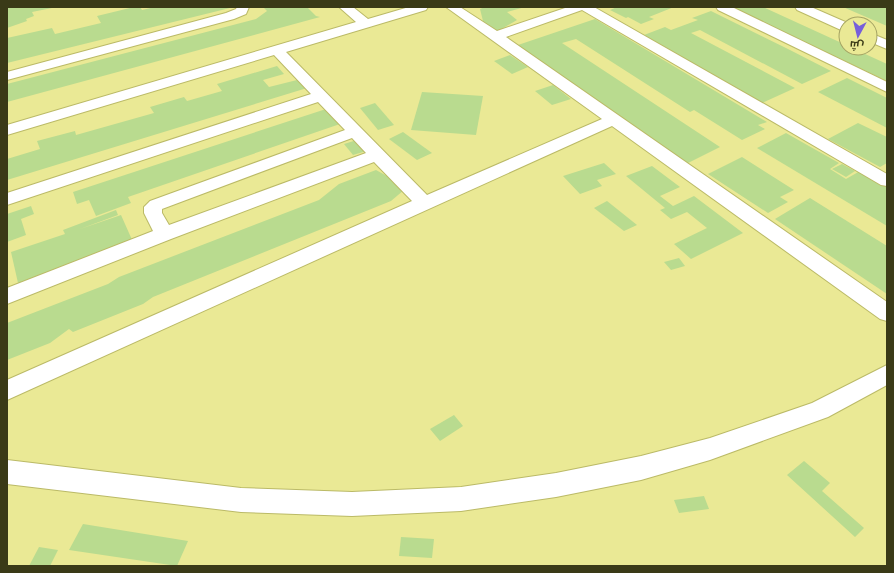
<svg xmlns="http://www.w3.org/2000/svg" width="894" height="573" viewBox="0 0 894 573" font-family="'IBM Plex Sans',Cairo,sans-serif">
  <rect width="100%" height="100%" fill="#eae995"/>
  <g fill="#b9db8f">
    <path d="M 7,7 L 52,7 L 52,8 L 32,12 L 34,16 L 26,19 L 27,21 L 7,28 Z"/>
    <path d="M 134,7 L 140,7 L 142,10 L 155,7 L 230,8 L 7,63 L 7,38 L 52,28 L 55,34 L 101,23 L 97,16 Z"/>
    <path d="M 263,7 L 307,7 L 316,16 L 320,17 L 7,102 L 7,84 L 256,19 L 267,11 Z"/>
    <path d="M 485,7 L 525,7 L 507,12 L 517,20 L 498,31 L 488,28 L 484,25 L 480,9 Z"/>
    <path d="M 617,7 L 674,7 L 649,17 L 654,19 L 641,24 L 628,17 L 626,18 L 610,10 Z"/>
    <path d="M 731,7 L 763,7 L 846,45 L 846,48 L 852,48 L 887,64 L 887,81 Z"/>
    <path d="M 843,7 L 887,7 L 887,26 Z"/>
    <path d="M 711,11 L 788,49 L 831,71 L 802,84 L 700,30 L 691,33 L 795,88 L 762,103 L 644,35 L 665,27 L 671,30 L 698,20 L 692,18 Z"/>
    <path d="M 595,19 L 767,122 L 758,125 L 765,129 L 742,140 L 694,110 L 690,112 L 576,39 L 562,43 L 720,147 L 686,164 L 515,46 Z"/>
    <path d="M 510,55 L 528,67 L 512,74 L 494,61 Z"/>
    <path d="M 277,66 L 284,74 L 263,80 L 269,87 L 297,80 L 307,88 L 7,180 L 7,159 L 40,149 L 37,141 L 75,131 L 76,135 L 154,113 L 150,107 L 184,97 L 187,101 L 222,91 L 217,84 Z"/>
    <path d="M 847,78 L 887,98 L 887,128 L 818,92 Z"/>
    <path d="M 553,85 L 571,99 L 552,105 L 535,91 Z"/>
    <path d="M 422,92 L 483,96 L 476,135 L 411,130 Z"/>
    <path d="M 375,103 L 394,125 L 378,130 L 360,108 Z"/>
    <path d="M 326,109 L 340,124 L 128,197 L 131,203 L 96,216 L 89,200 L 77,204 L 73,192 Z"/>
    <path d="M 858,123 L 887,137 L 887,163 L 880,167 L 828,139 Z"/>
    <path d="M 403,132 L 432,153 L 417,160 L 389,139 Z"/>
    <path d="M 786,133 L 839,163 L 830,169 L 846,179 L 860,171 L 887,186 L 887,226 L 757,148 Z"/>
    <path d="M 360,139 L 370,150 L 353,155 L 344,144 Z"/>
    <path d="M 742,157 L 794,190 L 780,197 L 788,202 L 768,213 L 708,174 Z"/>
    <path d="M 604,163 L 616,174 L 597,180 L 602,186 L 580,194 L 563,176 Z"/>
    <path d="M 842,164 L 855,171 L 846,177 L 832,169 Z"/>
    <path d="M 652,166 L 680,187 L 660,196 L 673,206 L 694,196 L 743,233 L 691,259 L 674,244 L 707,228 L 687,212 L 671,219 L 660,210 L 665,208 L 626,176 Z"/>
    <path d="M 376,170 L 394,180 L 404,190 L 391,201 L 153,297 L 143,304 L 73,332 L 69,329 L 50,343 L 7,360 L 7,323 L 108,284 L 119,277 L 319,200 L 339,184 Z"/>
    <path d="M 810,198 L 887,246 L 887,294 L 775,219 Z"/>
    <path d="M 607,201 L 637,225 L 624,231 L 594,208 Z"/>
    <path d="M 31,206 L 34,214 L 21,219 L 26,235 L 7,242 L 7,214 Z"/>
    <path d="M 116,210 L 118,215 L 80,229 L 121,215 L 133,242 L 18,283 L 11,252 L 65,234 L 63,230 Z"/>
    <path d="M 679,258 L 685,266 L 671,270 L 664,262 Z"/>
    <path d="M 454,415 L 463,426 L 440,441 L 430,429 Z"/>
    <path d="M 804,461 L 830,483 L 822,491 L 864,528 L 855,537 L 787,475 Z"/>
    <path d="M 704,496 L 709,509 L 679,513 L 674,500 Z"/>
    <path d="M 83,524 L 188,541 L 177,566 L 69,550 Z"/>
    <path d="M 401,537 L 434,539 L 432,558 L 399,556 Z"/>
    <path d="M 39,547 L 58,550 L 50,566 L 29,566 Z"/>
  </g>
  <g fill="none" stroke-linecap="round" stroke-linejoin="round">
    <g stroke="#bbba67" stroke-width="2">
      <g id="minor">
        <path d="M 237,7 L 249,7 L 246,14 L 234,19 L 7,80 L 7,72 L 226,13 L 236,9 Z"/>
        <path d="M 339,7 L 353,7 L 368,19 L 409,7 L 428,7 L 426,10 L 286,52 L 427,195 L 602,119 L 446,7 L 460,7 L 497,31 L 568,7 L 594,7 L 887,174 L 887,186 L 881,185 L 582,10 L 506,37 L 887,302 L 887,321 L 880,319 L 612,126 L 7,400 L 7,380 L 412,201 L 374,162 L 171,239 L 7,304 L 7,288 L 153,231 L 144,213 L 144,207 L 150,201 L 345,130 L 318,102 L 7,205 L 7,193 L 311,94 L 274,55 L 7,135 L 7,125 L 356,22 ZM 352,138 L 366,153 L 169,225 L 162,213 L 162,209 Z"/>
        <path d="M 716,7 L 732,7 L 887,82 L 887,92 L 718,10 Z"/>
        <path d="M 795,7 L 811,7 L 850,24 L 846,24 L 846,31 L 841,30 L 797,10 Z"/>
        <path d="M 870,33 L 887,40 L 887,49 L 870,42 Z"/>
        <path d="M 887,365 L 887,385 L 828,417 L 710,460 L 641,480 L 556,497 L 461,511 L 352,516 L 241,512 L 7,484 L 7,460 L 241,488 L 352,492 L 461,487 L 556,473 L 641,456 L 710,438 L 812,403 Z"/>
      </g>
    </g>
    <use href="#minor" fill="#fff" fill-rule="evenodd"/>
  </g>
  <rect width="894" height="573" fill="none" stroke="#3a3a17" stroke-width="16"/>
  <g transform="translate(858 36) rotate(187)"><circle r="19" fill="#eae995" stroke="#a4a363"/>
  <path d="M0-3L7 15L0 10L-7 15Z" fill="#765fda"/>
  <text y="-6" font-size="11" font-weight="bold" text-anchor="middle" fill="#3a3a17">ش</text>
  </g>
</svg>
